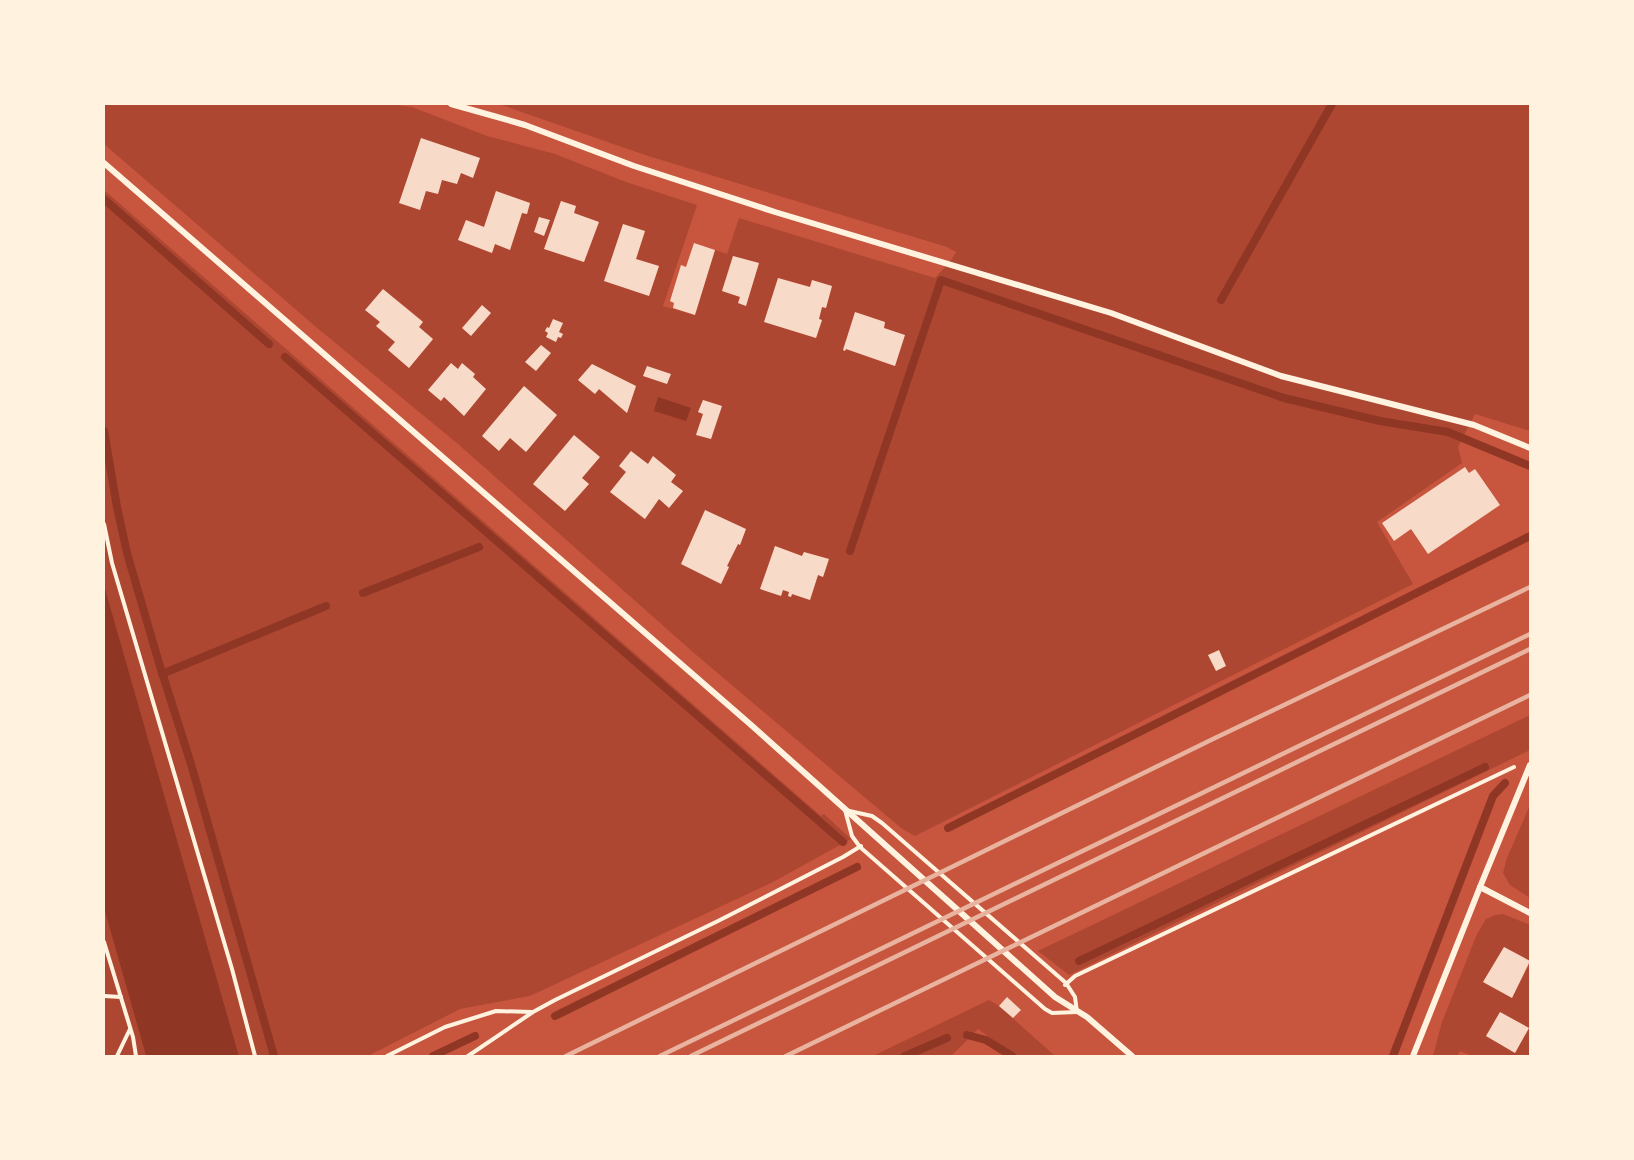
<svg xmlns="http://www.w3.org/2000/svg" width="1634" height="1160" viewBox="0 0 1634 1160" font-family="Rubik,sans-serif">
  <rect width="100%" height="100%" fill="#c8553d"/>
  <g fill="#ae4732" fill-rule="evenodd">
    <path d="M 104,104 L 388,104 L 412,107 L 487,136 L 555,154 L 626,182 L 697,205 L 663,306 L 694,315 L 715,250 L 727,254 L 739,218 L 935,278 L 949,263 L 956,252 L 947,247 L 645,155 L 499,104 L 1530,104 L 1530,431 L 1475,414 L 1458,447 L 1462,463 L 1377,522 L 1413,584 L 915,836 L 901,828 L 694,653 L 458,444 L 316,327 L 104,144 ZM 496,191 L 530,203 L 527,214 L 522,213 L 510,250 L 495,244 L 491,253 L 458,240 L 466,220 L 484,227 ZM 561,201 L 576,206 L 574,213 L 598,222 L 584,262 L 544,249 ZM 645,231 L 636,259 L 659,266 L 649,296 L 604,281 ZM 733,256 L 759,263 L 746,306 L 738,303 L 740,297 L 722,291 ZM 778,278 L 810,287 L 812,280 L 832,287 L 826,308 L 822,307 L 819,319 L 822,321 L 816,338 L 765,322 ZM 398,301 L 423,321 L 419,327 L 433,340 L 409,368 L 388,350 L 395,342 L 376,326 ZM 855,312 L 885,322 L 884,328 L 904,335 L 894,366 L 846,349 L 843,350 ZM 592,364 L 636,386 L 627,413 L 599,389 L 594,394 L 578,380 ZM 703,400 L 721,406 L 711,439 L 696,434 L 703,414 L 699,412 ZM 631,451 L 648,464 L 653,457 L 671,482 L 682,491 L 670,507 L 659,499 L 644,519 L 610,492 L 626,472 L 620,466 ZM 582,478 L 589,484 L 565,511 L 534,484 ZM 705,510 L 746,529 L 740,544 L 738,544 L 727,566 L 729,568 L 721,584 ZM 775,546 L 802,556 L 804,552 L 829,559 L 823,577 L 818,575 L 810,600 L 792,594 L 790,597 L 788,596 L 789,592 L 783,590 Z"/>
    <path d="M 104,190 L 821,816 L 824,814 L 851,839 L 773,882 L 530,996 L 460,1009 L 368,1056 L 239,1056 L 104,585 Z"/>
    <path d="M 1530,715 L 1530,750 L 1069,975 L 1038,951 Z"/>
    <path d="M 1530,805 L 1530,898 L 1510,885 L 1503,873 L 1507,858 Z"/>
    <path d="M 104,908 L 146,1056 L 104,1056 Z"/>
    <path d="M 1503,914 L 1530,925 L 1530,961 L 1504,947 L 1483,982 L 1512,998 L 1530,963 L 1530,1056 L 1472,1056 L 1460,1051 L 1457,1056 L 1433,1056 L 1442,1022 L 1477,934 L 1486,919 L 1495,915 ZM 1500,1012 L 1529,1028 L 1515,1053 L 1486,1036 Z"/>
    <path d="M 989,1000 L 999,1006 L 1055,1056 L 1016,1056 L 978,1029 L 951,1056 L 873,1056 Z"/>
  </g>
  <g fill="#8f3625">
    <path d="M 658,397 L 691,408 L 686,421 L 654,411 Z"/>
    <path d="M 104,585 L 239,1056 L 146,1056 L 104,908 Z"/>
  </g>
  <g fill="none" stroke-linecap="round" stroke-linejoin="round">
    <g stroke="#8f3625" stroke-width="8">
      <path d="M 104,199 L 269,344"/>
      <path d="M 1221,300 L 1332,104"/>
      <path d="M 285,357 L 843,842"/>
      <path d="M 104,431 L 117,507 L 127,553 L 159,663 L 191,764 L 274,1056"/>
      <path d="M 850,551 L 941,280 L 1284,398 L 1380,421 L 1448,432 L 1530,466"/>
      <path d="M 363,593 L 479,547"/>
      <path d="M 162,674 L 326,606"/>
      <path d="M 948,828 L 1530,536"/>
      <path d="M 1079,961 L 1485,767"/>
      <path d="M 555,1016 L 857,867"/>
      <path d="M 967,1035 L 986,1040 L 1012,1056"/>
      <path d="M 433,1056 L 475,1036"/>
      <path d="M 905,1056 L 947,1038"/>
      <path d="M 1393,1056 L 1493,796 L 1505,783"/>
    </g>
  </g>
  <g fill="#f7dbc8">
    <path d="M 421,138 L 480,158 L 473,178 L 461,173 L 457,184 L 442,180 L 438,194 L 426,191 L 420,210 L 399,203 Z"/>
    <path d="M 496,191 L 530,203 L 527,214 L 522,213 L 510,250 L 495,244 L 492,253 L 458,240 L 466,220 L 484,227 Z"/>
    <path d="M 561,201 L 576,206 L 574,213 L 599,222 L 584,262 L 544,249 Z"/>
    <path d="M 539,217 L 550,220 L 544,236 L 534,232 Z"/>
    <path d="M 623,224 L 645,231 L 636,259 L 659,266 L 649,296 L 604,281 Z"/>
    <path d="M 694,243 L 715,250 L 695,315 L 673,308 L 674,303 L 670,301 L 681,265 L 686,267 Z"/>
    <path d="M 733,256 L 759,263 L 746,306 L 738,303 L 740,297 L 722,291 Z"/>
    <path d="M 778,278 L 810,287 L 812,280 L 832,286 L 826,308 L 822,307 L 819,319 L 822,320 L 816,338 L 764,322 Z"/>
    <path d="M 383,289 L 423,322 L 419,327 L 433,339 L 409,368 L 388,350 L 395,342 L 376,326 L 380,322 L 365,310 Z"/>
    <path d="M 482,305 L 491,313 L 471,336 L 462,328 Z"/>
    <path d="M 855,312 L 885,322 L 884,328 L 905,335 L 895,366 L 846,349 L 845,351 L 843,350 Z"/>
    <path d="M 553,319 L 563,323 L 559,332 L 563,334 L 561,338 L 558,337 L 556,342 L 546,337 L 548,333 L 545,331 L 547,327 L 549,328 Z"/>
    <path d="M 541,345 L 551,353 L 536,371 L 525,362 Z"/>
    <path d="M 451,363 L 458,369 L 462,363 L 475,374 L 473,377 L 486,389 L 464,416 L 444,397 L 441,401 L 428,390 Z"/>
    <path d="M 592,364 L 636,386 L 627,413 L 599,389 L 595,394 L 578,380 Z"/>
    <path d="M 647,366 L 671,374 L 667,384 L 643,376 Z"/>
    <path d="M 524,386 L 557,415 L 526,452 L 510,438 L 499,451 L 482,436 Z"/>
    <path d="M 703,400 L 722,406 L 711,439 L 696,435 L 703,414 L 698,412 Z"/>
    <path d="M 574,435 L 600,457 L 582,478 L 589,484 L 565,511 L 533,484 Z"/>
    <path d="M 631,451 L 648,464 L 653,456 L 676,475 L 671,482 L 683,491 L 669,508 L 659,499 L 645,519 L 610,492 L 626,472 L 619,466 Z"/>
    <path d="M 1465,467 L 1469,473 L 1475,469 L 1500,505 L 1428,554 L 1411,529 L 1394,541 L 1382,523 Z"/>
    <path d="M 705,510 L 746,529 L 740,545 L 738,544 L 727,566 L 729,567 L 721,584 L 681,564 Z"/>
    <path d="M 775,546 L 802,556 L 804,552 L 829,559 L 823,577 L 818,575 L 810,600 L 792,594 L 791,597 L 788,596 L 789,592 L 783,590 L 781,596 L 760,589 Z"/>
    <path d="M 1219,650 L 1226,666 L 1216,671 L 1208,655 Z"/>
    <path d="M 1504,947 L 1530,961 L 1512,998 L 1483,982 Z"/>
    <path d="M 1007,997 L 1021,1010 L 1013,1018 L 999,1006 Z"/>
    <path d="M 1500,1012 L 1529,1028 L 1515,1053 L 1486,1036 Z"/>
  </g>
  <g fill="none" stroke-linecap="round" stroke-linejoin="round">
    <g stroke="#fff3e0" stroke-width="4">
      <path d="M 104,524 L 112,563 L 232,969 L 255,1056"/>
      <path d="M 845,810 L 872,816 L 882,823 L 1066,983 L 1075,997 L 1077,1012 L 1052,1013 L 1045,1009 L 860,847 L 852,836 Z"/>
      <path d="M 104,942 L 133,1037 L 136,1056"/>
      <path d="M 1065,985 L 1075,976 L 1514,767"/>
      <path d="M 104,996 L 121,997"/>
      <path d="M 117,1056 L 130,1029"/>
      <path d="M 387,1056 L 445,1027 L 496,1011 L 532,1012"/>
      <path d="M 468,1056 L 533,1012 L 555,1000 L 718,921 L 843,857 L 861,846"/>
    </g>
    <g stroke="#fff3e0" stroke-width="6">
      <path d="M 451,104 L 525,125 L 634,166 L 775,212 L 1111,313 L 1281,376 L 1474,425 L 1530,448"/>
      <path d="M 104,163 L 750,724 L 1055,997 L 1087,1017 L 1132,1056"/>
      <path d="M 1480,887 L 1530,913"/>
      <path d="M 1413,1056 L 1480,887 L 1530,765"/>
    </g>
    <g stroke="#e9b49f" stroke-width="4.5">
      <path d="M 566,1056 L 1213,739 L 1530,587"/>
      <path d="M 660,1056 L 1530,634"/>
      <path d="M 691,1056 L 1530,649"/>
      <path d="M 786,1056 L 1530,695"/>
    </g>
  </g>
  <rect width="1634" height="1160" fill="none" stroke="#fff3e0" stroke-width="210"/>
</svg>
